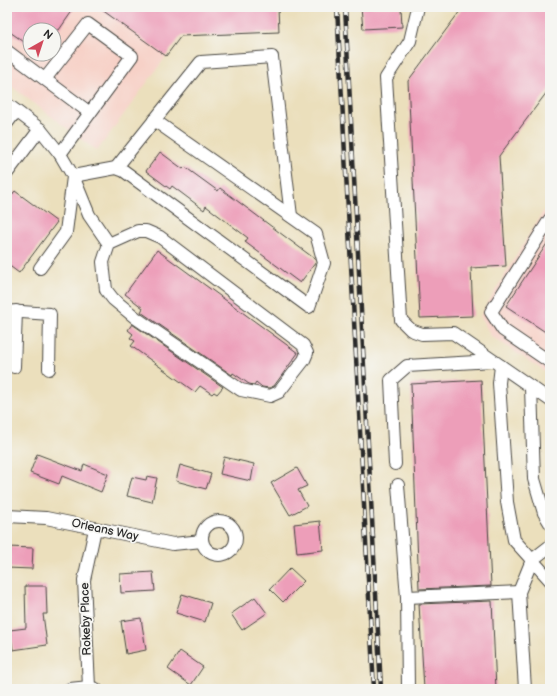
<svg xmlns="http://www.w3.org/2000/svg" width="557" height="696" viewBox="0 0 557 696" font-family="'Balsamiq Sans',sans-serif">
  <rect width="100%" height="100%" fill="#f6f6f2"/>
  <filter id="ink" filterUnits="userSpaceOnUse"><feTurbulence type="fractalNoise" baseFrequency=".025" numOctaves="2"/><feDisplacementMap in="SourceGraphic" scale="8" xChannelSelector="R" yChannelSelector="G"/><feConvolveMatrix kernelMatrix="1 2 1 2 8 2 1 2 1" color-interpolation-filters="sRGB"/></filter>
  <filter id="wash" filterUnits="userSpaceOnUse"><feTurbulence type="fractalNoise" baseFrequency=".012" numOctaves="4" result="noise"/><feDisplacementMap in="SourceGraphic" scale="16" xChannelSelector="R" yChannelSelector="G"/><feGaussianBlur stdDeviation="0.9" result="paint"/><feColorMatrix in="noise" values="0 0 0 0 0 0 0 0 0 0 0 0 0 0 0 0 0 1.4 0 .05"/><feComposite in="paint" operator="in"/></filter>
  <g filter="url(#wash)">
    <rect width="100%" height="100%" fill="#ebdfbc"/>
    <g fill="#f7d1c7" fill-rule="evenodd">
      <path d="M 7,7 L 278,7 L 279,32 L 181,36 L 97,151 L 7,83 ZM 30,30 L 54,30 L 54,54 L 30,54 Z"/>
      <path d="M 550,202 L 550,375 L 491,336 L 480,316 L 541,215 Z"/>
    </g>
    <g id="blocks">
      <g fill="#ed9eb9">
        <path d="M 7,7 L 75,7 L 59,30 L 30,30 L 30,46 L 7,30 Z"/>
        <path d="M 98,7 L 278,7 L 279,32 L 181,36 L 166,56 Z"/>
        <path d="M 361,7 L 401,7 L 402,27 L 363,29 Z"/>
        <path d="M 463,7 L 543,7 L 550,12 L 550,88 L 499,156 L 506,266 L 471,268 L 473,316 L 420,318 L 408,81 Z"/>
        <path d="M 160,152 L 183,169 L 185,167 L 218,191 L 220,188 L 315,259 L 316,262 L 300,283 L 245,242 L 248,238 L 206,206 L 204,210 L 172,186 L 170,189 L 146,171 Z"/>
        <path d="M 15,191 L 57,222 L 19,273 L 7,264 L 7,201 Z"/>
        <path d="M 550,239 L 550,335 L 506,306 Z"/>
        <path d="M 157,250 L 298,353 L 274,386 L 269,388 L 262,387 L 256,382 L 254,385 L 249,384 L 233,373 L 232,375 L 141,312 L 143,308 L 125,294 Z"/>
        <path d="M 132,324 L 223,387 L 217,394 L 214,392 L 212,394 L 200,386 L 195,392 L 131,346 L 135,341 L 130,338 L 133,334 L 128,330 Z"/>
        <path d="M 481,380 L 491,586 L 419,589 L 411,384 Z"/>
        <path d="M 37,454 L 82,471 L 84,464 L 108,474 L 101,492 L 62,476 L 59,484 L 30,473 Z"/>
        <path d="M 224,457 L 254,464 L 251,481 L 220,474 Z"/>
        <path d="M 180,465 L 211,474 L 206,489 L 176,481 Z"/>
        <path d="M 297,468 L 307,486 L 298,490 L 307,506 L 290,515 L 271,483 Z"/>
        <path d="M 147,476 L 157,478 L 152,502 L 127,496 L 132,477 L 146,480 Z"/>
        <path d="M 320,521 L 323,550 L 297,553 L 294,524 Z"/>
        <path d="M 8,547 L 33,548 L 32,569 L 7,568 Z"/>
        <path d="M 290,568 L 304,581 L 283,602 L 270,589 Z"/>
        <path d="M 153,572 L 155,591 L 121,593 L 120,574 Z"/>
        <path d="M 25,586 L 46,586 L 47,614 L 43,614 L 47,645 L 13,650 L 10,630 L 26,628 Z"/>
        <path d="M 182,594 L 211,603 L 205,622 L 176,613 Z"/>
        <path d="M 255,597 L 267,613 L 242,630 L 231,614 Z"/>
        <path d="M 492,601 L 496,689 L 424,689 L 419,604 Z"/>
        <path d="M 141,618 L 146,650 L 126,654 L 121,621 Z"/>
        <path d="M 180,651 L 203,667 L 191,685 L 168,669 Z"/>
      </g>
    </g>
  </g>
  <g filter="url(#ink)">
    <use href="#blocks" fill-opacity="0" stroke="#484641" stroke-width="1"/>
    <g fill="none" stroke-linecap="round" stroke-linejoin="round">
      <g stroke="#484641" stroke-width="14">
        <g id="minor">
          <path d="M 418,7 L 410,41 L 386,78 L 401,320 L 411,330 L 422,334 L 453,333 L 501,366 L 499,383 L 507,502 L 514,540 L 550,580"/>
          <path d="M 7,51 L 90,113 L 132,56 L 88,24 L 45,79"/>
          <path d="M 7,104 L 40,129 L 60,154 L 73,176 L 89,215 L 109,244 L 138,231 L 146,231 L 160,237 L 303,345 L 307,353 L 304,360 L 279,392 L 270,396 L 241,390 L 136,318 L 113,299 L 106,290 L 103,262 L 109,244"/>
          <path d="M 7,123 L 16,111"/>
          <path d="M 60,154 L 90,113"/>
          <path d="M 116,168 L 201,62 L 272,57 L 291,216"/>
          <path d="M 7,173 L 40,129"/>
          <path d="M 73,176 L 116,168 L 124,171 L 309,307 L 324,263 L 316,234 L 154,120"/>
          <path d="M 550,219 L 491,312 L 503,330 L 550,362"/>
          <path d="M 40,268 L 66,232 L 73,177"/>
          <path d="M 7,311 L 50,314 L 49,369"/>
          <path d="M 501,366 L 550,400"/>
          <path d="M 14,367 L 16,311"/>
          <path d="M 531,387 L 534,479 L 544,513 L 550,523"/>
          <path d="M 395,464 L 391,380 L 407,366 L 493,361"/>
          <path d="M 398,485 L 407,597 L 519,592"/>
          <path d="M 7,516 L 46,518 L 173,544 L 202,541"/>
          <circle cx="219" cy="538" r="17"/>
          <path d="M 407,597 L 408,689"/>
          <path d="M 89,687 L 84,580 L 95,529"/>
          <path d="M 70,689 L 89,687 L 96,689"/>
          <path d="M 525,689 L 519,592 L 532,560 L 550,546"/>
        </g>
      </g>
      <use href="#minor" stroke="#fff" stroke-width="12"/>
      <g stroke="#2b2b2b" stroke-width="4.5">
        <g id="rail">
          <path d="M 337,7 L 374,689"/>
          <path d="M 345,7 L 381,689"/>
        </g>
      </g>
      <use href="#rail" stroke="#f6f6f2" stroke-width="3" stroke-dasharray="9" stroke-linecap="butt"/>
    </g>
  </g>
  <g text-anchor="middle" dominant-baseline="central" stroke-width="3.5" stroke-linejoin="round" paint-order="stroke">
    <g font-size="12" fill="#2b2b2b" stroke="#f6f6f2">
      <text transform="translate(105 530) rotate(12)">Orleans Way</text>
      <text transform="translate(86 619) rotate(-92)">Rokeby Place</text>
    </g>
  </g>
  <rect width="557" height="696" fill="none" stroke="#f6f6f2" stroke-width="24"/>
  <g transform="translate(42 42) rotate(39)"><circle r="19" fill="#f6f6f2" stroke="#a5a5a2"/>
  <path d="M0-3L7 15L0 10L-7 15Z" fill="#d1495b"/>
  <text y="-6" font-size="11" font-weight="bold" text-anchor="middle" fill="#2b2b2b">N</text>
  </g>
</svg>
